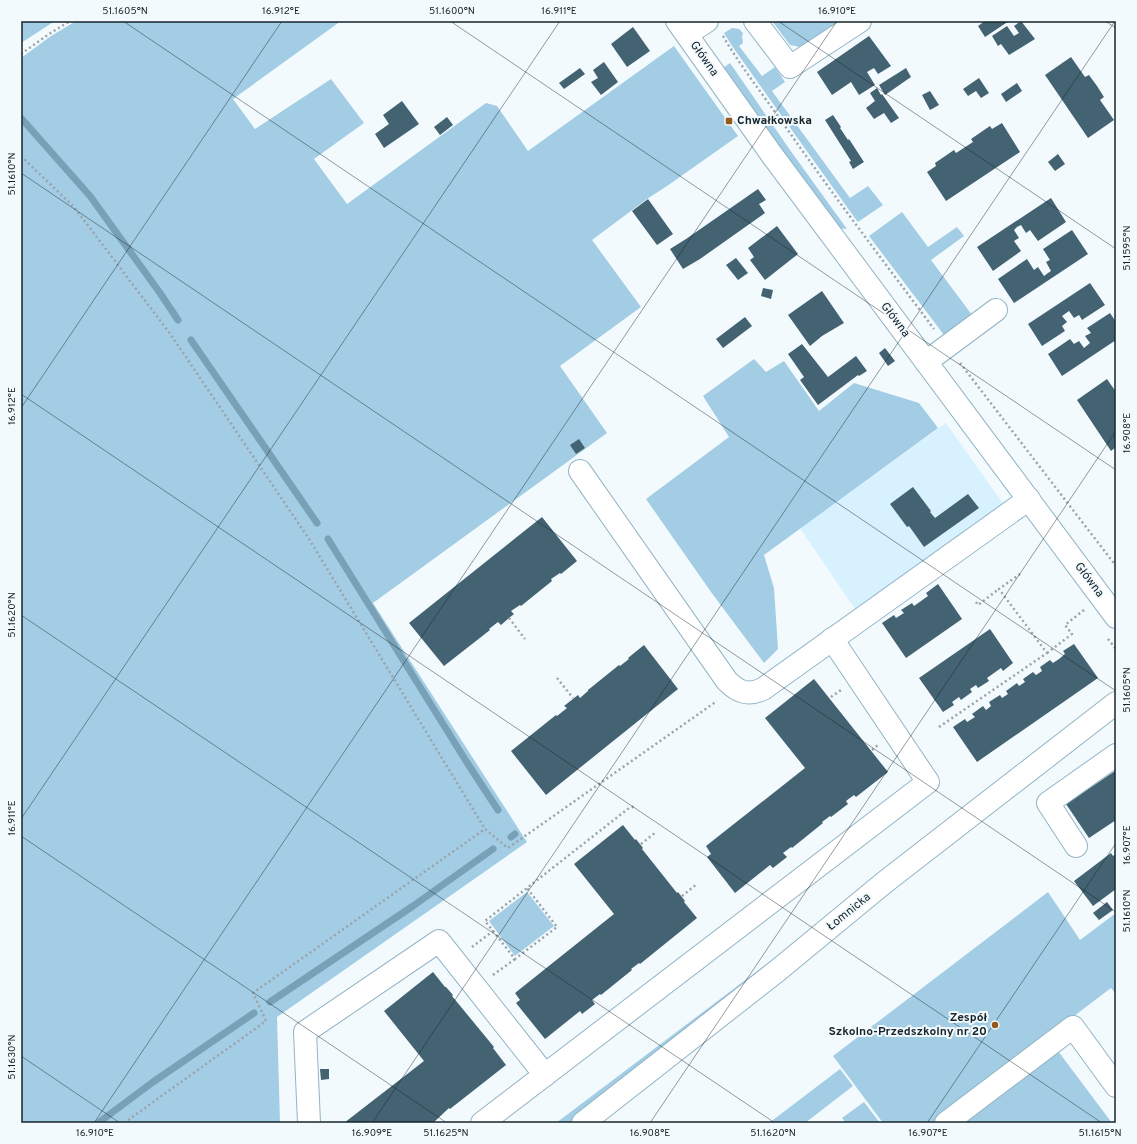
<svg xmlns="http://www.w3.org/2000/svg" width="1137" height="1144" viewBox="0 0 1137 1144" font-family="Overpass,sans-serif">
  <rect width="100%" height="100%" fill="#f3fafe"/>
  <path fill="#d8f1ff" d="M 946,423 L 1004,505 L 857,612 L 800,528 Z"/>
  <g fill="#a3cde4">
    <path d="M 21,21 L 55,21 L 21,43 Z"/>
    <path d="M 76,21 L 341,21 L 233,99 L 255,129 L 331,79 L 364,123 L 314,159 L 347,204 L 486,103 L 497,106 L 528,151 L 674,46 L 738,136 L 667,186 L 647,199 L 592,240 L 641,307 L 560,366 L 607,433 L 373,603 L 527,842 L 277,1017 L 280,1123 L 21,1123 L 21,58 L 51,36 Z"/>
    <path d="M 772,21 L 845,21 L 805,48 L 790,45 Z"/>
    <path d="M 732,28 L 739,29 L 743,33 L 742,37 L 743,43 L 739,46 L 762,76 L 775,67 L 785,82 L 772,91 L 850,198 L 868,186 L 883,205 L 858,222 L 857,221 L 801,143 L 732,46 L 724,33 Z"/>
    <path d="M 730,63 L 790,150 L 847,229 L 839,228 L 723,68 Z"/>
    <path d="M 902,212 L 928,247 L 957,227 L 964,236 L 931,260 L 972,315 L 944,335 L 869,236 Z"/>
    <path d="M 754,359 L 766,372 L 784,361 L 819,411 L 854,383 L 919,403 L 938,428 L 764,555 L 774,588 L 778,649 L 764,663 L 711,592 L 646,499 L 729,437 L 703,396 Z"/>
    <path d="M 883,876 L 577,1123 L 556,1123 Z"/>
    <path d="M 527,892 L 554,926 L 515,956 L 489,921 Z"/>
    <path d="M 1048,892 L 1080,940 L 1116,913 L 1116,994 L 1111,988 L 933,1123 L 883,1123 L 833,1056 Z"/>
    <path d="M 1058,1051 L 1112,1123 L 962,1123 Z"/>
    <path d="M 840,1069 L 853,1086 L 805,1123 L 769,1123 Z"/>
    <path d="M 864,1102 L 880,1123 L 846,1123 L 842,1118 Z"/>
  </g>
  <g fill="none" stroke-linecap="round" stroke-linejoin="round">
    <g stroke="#78a1b7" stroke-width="7">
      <path d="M 21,118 L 90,196 L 160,293 L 178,320"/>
      <path d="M 191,340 L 317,523"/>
      <path d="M 328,539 L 466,761 L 498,810"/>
      <path d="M 511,837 L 515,834"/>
      <path d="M 270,1002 L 413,906 L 493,849"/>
      <path d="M 98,1123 L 153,1082 L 254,1013"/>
    </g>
  </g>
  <g fill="#436272">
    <path d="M 985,21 L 1009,21 L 985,37 L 978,26 Z"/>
    <path d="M 1021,21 L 1035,39 L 1009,55 L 1001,44 L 998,46 L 992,36 L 1007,26 L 1014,36 L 1019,33 L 1014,26 Z"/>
    <path d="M 633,27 L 650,51 L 627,67 L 611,44 Z"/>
    <path d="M 869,36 L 891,66 L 878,74 L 874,68 L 867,72 L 875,85 L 859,95 L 851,82 L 832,95 L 817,72 Z"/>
    <path d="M 1071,57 L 1085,77 L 1089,75 L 1097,86 L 1104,97 L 1100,100 L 1114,120 L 1088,138 L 1045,75 Z"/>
    <path d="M 604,62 L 618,82 L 601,95 L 591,82 L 598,78 L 593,70 Z"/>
    <path d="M 580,68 L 585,74 L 564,89 L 559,83 Z"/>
    <path d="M 906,68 L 911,77 L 885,95 L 879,85 Z"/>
    <path d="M 979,78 L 989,93 L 981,98 L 976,91 L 968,96 L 963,89 Z"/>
    <path d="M 1017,83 L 1022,91 L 1006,102 L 1001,94 Z"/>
    <path d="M 877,88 L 881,95 L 882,94 L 899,118 L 891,123 L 884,113 L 874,119 L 866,108 L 875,101 L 870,93 Z"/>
    <path d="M 930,91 L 939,105 L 930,110 L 922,95 Z"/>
    <path d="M 402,101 L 419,124 L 384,148 L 375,134 L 389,124 L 383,115 Z"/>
    <path d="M 833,115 L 841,127 L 840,128 L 848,140 L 849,139 L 864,162 L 853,169 L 849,162 L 851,161 L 825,120 Z"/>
    <path d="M 447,117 L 453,125 L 440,135 L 434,127 Z"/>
    <path d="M 1002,123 L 1020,152 L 946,201 L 927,172 L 936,166 L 935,163 L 954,150 L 956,153 L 973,142 L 971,139 L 990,126 L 992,129 Z"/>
    <path d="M 1058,154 L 1065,164 L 1055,171 L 1048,162 Z"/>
    <path d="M 758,189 L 766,200 L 759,204 L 765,213 L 700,259 L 683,269 L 670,249 L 686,239 Z"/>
    <path d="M 1051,198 L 1066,222 L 1038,241 L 1030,230 L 1026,233 L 1021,225 L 1017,227 L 1014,230 L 1019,238 L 1014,241 L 1021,251 L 993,271 L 977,247 Z"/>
    <path d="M 648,199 L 673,234 L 657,245 L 632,211 Z"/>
    <path d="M 777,226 L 798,254 L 765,280 L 750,260 L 754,257 L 748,248 Z"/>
    <path d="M 1072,230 L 1088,254 L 1014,303 L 998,279 L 1027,259 L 1034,270 L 1038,267 L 1044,276 L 1048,273 L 1051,271 L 1046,262 L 1050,260 L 1043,249 Z"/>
    <path d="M 736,258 L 748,273 L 738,280 L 726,265 Z"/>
    <path d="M 1090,283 L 1105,305 L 1082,320 L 1079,315 L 1074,318 L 1069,311 L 1062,316 L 1067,322 L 1062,326 L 1065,331 L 1042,346 L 1028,324 Z"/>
    <path d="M 763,288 L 773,290 L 771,299 L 761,296 Z"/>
    <path d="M 822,291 L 844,323 L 822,336 L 810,346 L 788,315 Z"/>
    <path d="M 1110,313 L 1116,322 L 1116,340 L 1062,376 L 1048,354 L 1070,339 L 1074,344 L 1079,341 L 1084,348 L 1090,343 L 1085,336 L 1091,333 L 1087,328 Z"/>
    <path d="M 745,317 L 752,326 L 723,348 L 716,339 Z"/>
    <path d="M 802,344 L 828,377 L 856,356 L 867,371 L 859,376 L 858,375 L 818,405 L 800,380 L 804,377 L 788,354 Z"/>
    <path d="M 885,348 L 895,361 L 888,366 L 879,353 Z"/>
    <path d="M 1107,379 L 1116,392 L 1116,447 L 1111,451 L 1077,400 Z"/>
    <path d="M 579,439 L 585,448 L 576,454 L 570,445 Z"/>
    <path d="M 913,487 L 931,511 L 930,512 L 935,518 L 968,494 L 979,508 L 924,547 L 909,526 L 907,527 L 890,504 Z"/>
    <path d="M 542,517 L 577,561 L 561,574 L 560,573 L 551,579 L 552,581 L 521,606 L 520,605 L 511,611 L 514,614 L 509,618 L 501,625 L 498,622 L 489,629 L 490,630 L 444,666 L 409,623 Z"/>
    <path d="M 938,584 L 962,619 L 906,658 L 882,623 L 894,615 L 896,618 L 904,613 L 901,610 L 912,603 L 914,606 L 928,596 L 926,593 Z"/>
    <path d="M 990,629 L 1013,663 L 1003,671 L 1001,668 L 987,678 L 989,681 L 978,688 L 976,685 L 970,689 L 972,692 L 961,700 L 959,697 L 952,702 L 954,705 L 943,712 L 919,678 Z"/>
    <path d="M 1074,644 L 1098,678 L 977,762 L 953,727 L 965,719 L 967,722 L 975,717 L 972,714 L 983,706 L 986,710 L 991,706 L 989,702 L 1000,695 L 1002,698 L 1008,694 L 1006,691 L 1017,683 L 1019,686 L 1025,682 L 1023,679 L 1033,672 L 1036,675 L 1042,671 L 1040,667 L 1050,660 L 1053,663 L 1059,659 L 1065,654 L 1063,651 Z"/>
    <path d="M 644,645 L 678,689 L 546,795 L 511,751 L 556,715 L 557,716 L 567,708 L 564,706 L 578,695 L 580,698 L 588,691 L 588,690 L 619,665 L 620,666 L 629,659 L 628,658 Z"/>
    <path d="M 814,679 L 888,772 L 856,797 L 854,795 L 846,801 L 848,804 L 831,817 L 830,816 L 822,822 L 823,823 L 792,848 L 791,847 L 783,853 L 787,857 L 773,868 L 770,865 L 735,893 L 707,857 L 711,854 L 706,846 L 805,768 L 765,718 Z"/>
    <path d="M 1115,771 L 1116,820 L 1089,838 L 1066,804 Z"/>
    <path d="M 623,825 L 635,840 L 636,839 L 643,848 L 642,849 L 677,893 L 678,892 L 685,901 L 684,902 L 697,918 L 640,964 L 639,963 L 631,969 L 632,970 L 601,995 L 600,994 L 592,1000 L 595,1004 L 582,1014 L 580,1011 L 545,1039 L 516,1003 L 520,1000 L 515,993 L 614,914 L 574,864 Z"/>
    <path d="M 1111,853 L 1113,856 L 1116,854 L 1116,889 L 1093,906 L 1074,881 Z"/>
    <path d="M 1107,902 L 1113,910 L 1099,920 L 1093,913 Z"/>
    <path d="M 433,972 L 445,987 L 446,987 L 453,995 L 452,996 L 494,1047 L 493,1048 L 506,1065 L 450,1109 L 449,1108 L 433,1123 L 344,1123 L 424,1061 L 384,1011 Z"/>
    <path d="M 320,1069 L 329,1069 L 329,1079 L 321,1080 Z"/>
  </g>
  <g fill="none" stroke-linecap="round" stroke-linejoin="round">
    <g stroke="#92b4c6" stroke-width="24">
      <g id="minor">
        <path d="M 677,21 L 772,155 L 1116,617"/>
        <path d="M 755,21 L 790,67 L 860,21"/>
        <path d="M 687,34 L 707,21"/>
        <path d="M 926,362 L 996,310"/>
        <path d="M 580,471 L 727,681 C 738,692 748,696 763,689 L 1029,499"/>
        <path d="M 1076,846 L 1048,803 L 1116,755"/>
        <path d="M 309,1123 L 305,1032 L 439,941 L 545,1075"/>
        <path d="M 482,1123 L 928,782 L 832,639"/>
        <path d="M 583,1123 L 777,971 L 885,882 L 1116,703"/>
        <path d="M 946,1123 L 1073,1027 L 1116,1086"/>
      </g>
    </g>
    <g stroke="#99a3a8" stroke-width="2.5" stroke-dasharray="2 3" stroke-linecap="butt">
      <path d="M 723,36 C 741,67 764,96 785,126 C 833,195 884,262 934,329"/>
      <path d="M 21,54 L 49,34 L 70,21"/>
      <path d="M 21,156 L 74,207 L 171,335 L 309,539 L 485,829"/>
      <path d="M 960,363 L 1116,566"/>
      <path d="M 976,602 L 978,605 L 999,589"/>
      <path d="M 509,618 L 525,639"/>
      <path d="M 1108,639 L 1116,649"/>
      <path d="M 1047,653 L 1072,634 L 1065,625 L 1084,610"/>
      <path d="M 557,678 L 573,698"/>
      <path d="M 831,697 L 841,690"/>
      <path d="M 939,727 L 1047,653 L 999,589 L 1020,574"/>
      <path d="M 872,750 L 878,745"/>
      <path d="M 641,844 L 656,832"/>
      <path d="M 682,896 L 697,884"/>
      <path d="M 493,931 L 515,959 L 557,927 L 527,888"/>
      <path d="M 472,947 L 493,931 L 485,921 L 629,808 L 636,806"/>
      <path d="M 493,975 L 515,959"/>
      <path d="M 124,1123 L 266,1021 L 253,993 L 485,829 L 508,848 L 717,701"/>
    </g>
    <use href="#minor" stroke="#fff" stroke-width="22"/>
  </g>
  <path fill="none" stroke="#16242a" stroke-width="1" stroke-opacity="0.45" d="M 123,21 L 1116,691M 450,21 L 1116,470M 778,21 L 1116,249M 1105,21 L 1116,28M 21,173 L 1116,912M 21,394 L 1102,1123M 21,408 L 282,21M 21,615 L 775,1123M 21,819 L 560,21M 21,836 L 447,1123M 21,1056 L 120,1123M 94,1123 L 837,21M 372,1123 L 1115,21M 650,1123 L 1116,431M 927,1123 L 1116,843"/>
  <g fill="#95591b" stroke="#f3fafe" stroke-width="1.5">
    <rect x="725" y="117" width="8" height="8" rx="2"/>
    <circle cx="995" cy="1025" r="4"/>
  </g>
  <g text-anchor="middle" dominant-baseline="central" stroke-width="4" stroke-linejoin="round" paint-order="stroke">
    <g font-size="12" fill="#16242a" stroke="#f3fafe">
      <text transform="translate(704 59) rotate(55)">Główna</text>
      <text transform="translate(895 320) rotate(53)">Główna</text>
      <text transform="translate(1089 580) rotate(53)">Główna</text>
      <text transform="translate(849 912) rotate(-39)">Łomnicka</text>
    </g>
    <g font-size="12" font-weight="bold" fill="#16242a" stroke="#f3fafe" text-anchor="start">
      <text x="737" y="121">Chwałkowska</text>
      <text x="987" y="1018" text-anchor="end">Zespół<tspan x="987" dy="14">Szkolno-Przedszkolny nr 20</tspan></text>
    </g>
  </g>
  <rect width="1137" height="1144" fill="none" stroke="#f3fafe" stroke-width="44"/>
  <rect x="22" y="22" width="1093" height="1100" fill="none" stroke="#16242a" stroke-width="1.5"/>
  <g font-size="10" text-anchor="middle" fill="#16242a">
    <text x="125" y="14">51.1605°N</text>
    <text x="281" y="14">16.912°E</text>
    <text x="452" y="14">51.1600°N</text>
    <text x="559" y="14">16.911°E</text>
    <text x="837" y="14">16.910°E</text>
    <text transform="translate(11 174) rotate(-90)" y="4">51.1610°N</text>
    <text transform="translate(1126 248) rotate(-90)" y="4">51.1595°N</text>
    <text transform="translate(11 406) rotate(-90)" y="4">16.912°E</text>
    <text transform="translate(1126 433) rotate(-90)" y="4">16.908°E</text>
    <text transform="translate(11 615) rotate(-90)" y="4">51.1620°N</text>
    <text transform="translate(1126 690) rotate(-90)" y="4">51.1605°N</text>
    <text transform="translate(11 818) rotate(-90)" y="4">16.911°E</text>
    <text transform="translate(1126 845) rotate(-90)" y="4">16.907°E</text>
    <text transform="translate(1126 911) rotate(-90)" y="4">51.1610°N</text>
    <text transform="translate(11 1057) rotate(-90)" y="4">51.1630°N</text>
    <text x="95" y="1136">16.910°E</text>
    <text x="372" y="1136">16.909°E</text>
    <text x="446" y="1136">51.1625°N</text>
    <text x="650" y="1136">16.908°E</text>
    <text x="773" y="1136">51.1620°N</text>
    <text x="928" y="1136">16.907°E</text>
    <text x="1100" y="1136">51.1615°N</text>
  </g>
</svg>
